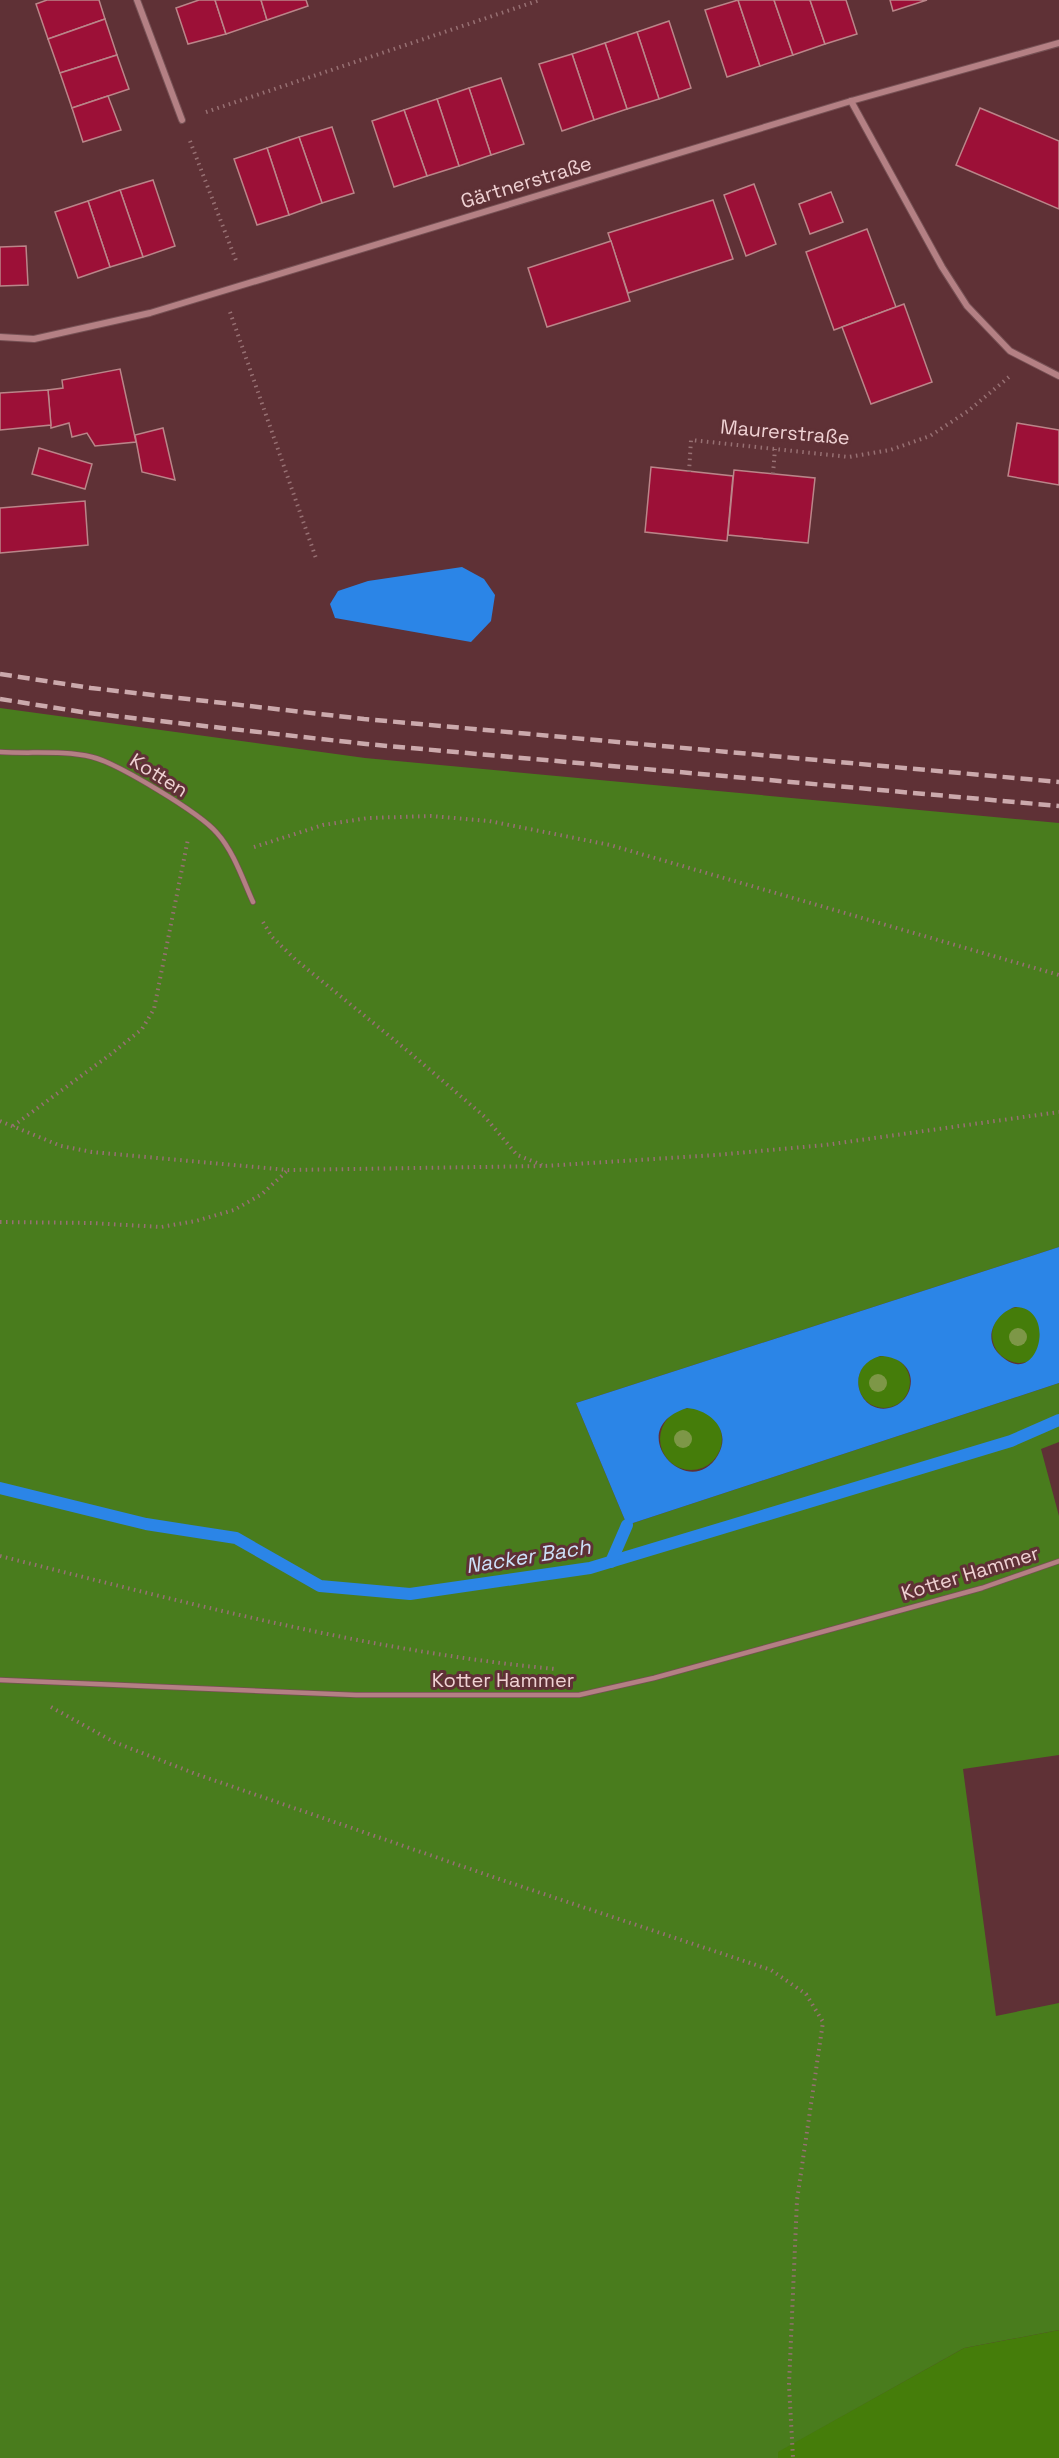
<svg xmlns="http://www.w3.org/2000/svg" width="1059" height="2458" viewBox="0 0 1059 2458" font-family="'Space Grotesk',sans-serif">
  <rect width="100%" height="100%" fill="#5f3136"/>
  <g fill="#457d0a">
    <circle cx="1020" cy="1335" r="28"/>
    <circle cx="884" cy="1382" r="26"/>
    <circle cx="691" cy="1439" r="31"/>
    <path d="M 1059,2330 L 1059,2458 L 778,2458 L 777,2452 L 964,2348 Z"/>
  </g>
  <path fill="#497c1d" d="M 0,708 L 365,758 L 1059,823 L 1059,1247 L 576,1403 L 627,1525 L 1059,1383 L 1059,1442 L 1041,1449 L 1059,1516 L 1059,1755 L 963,1769 L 996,2016 L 1059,2003 L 1059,2330 L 964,2348 L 778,2452 L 778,2458 L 0,2458 Z"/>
  <g fill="#2b85e7" fill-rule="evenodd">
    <path d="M 462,567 L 484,579 L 495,595 L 491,621 L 471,642 L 335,618 L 330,604 L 338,591 L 368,581 Z"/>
    <path d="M 1059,1247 L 1059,1383 L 627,1525 L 576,1403 ZM 1015,1307 C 1059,1307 1038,1393 999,1354 C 982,1337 996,1313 1015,1307 ZM 880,1356 C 898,1356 915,1368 910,1388 C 908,1396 902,1403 895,1406 C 861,1421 840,1368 880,1356 ZM 687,1408 C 711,1410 732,1431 718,1455 C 689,1505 620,1429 687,1408 Z"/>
  </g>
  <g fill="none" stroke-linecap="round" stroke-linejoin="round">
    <g stroke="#2b85e7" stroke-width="12">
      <path d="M 0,1488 L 146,1524 L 236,1538 L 320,1586 L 410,1594 L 590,1568 L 1011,1441 L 1059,1420"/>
      <path d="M 611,1562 L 627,1525"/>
    </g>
  </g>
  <g fill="#9c1037" stroke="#ba8589" stroke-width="1.5">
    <path d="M 47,0 L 99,0 L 105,19 L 48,39 L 36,4 Z"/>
    <path d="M 199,0 L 215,0 L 226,34 L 188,44 L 176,8 Z"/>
    <path d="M 215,0 L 261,0 L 267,20 L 226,34 Z"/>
    <path d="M 261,0 L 306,0 L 308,6 L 267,20 Z"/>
    <path d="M 738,0 L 760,66 L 727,77 L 705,10 Z"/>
    <path d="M 738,0 L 774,0 L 793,55 L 760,66 Z"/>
    <path d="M 774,0 L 810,0 L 825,44 L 793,55 Z"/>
    <path d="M 810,0 L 846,0 L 857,34 L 825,44 Z"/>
    <path d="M 890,0 L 927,0 L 893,11 Z"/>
    <path d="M 105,19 L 117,55 L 60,73 L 48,39 Z"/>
    <path d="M 669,21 L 691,88 L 659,99 L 637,32 Z"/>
    <path d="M 637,32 L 659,99 L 627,109 L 605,43 Z"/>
    <path d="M 605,43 L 627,109 L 594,120 L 572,54 Z"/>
    <path d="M 572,54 L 594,120 L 562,131 L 539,64 Z"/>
    <path d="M 117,55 L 129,89 L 72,108 L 60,73 Z"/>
    <path d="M 501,78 L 524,144 L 491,155 L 469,88 Z"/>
    <path d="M 469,88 L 491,155 L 459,166 L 437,99 Z"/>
    <path d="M 108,96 L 121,130 L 83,142 L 72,108 Z"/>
    <path d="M 437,99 L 459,166 L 427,176 L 404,110 Z"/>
    <path d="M 980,108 L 1059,141 L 1059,209 L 956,165 Z"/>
    <path d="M 404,110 L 427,176 L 394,187 L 372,121 Z"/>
    <path d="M 332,127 L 354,193 L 322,203 L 299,137 Z"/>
    <path d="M 299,137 L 322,203 L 289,215 L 267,148 Z"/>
    <path d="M 267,148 L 289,215 L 257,225 L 234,159 Z"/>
    <path d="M 153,180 L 175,246 L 143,257 L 120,190 Z"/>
    <path d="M 754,184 L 776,244 L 746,256 L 724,195 Z"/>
    <path d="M 120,190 L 143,257 L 110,267 L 88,201 Z"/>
    <path d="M 831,192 L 843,222 L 810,234 L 799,204 Z"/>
    <path d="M 713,200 L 733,259 L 628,293 L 608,233 Z"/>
    <path d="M 88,201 L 110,267 L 78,278 L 55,212 Z"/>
    <path d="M 867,229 L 896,307 L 834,330 L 806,252 Z"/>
    <path d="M 611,241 L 630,301 L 547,327 L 528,268 Z"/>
    <path d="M 26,246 L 28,285 L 0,286 L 0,247 Z"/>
    <path d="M 904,304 L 932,382 L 871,404 L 842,327 Z"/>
    <path d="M 120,369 L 136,442 L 95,446 L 87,433 L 72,437 L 69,423 L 51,428 L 48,390 L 63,388 L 62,380 Z"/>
    <path d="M 48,390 L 51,425 L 0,430 L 0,393 Z"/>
    <path d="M 1017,423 L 1059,430 L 1059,485 L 1008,476 Z"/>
    <path d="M 163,428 L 175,480 L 142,472 L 135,435 Z"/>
    <path d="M 39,448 L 92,464 L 85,489 L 32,474 Z"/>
    <path d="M 651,467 L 733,476 L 727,541 L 645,532 Z"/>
    <path d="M 734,470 L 815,478 L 808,543 L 728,535 Z"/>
    <path d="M 85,501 L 88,545 L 0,553 L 0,508 Z"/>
  </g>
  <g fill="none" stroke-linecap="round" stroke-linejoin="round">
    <g stroke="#765054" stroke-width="6">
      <g id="lane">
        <path d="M 0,752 C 30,754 63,750 92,757 C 117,763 200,813 217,833 C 234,852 243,880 253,902"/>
        <path d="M 0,1680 L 356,1695 L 579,1695 L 654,1678 L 982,1588 L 1059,1561"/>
      </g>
    </g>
    <g stroke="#765054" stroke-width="8">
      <g id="street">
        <path d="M 137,0 L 182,120"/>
        <path d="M 851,101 L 942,267 L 967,306 L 1010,351 L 1059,376"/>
        <path d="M 0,337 L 34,339 L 150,313 L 851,101 L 1059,43"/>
      </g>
    </g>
    <g stroke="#977073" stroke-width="4" stroke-dasharray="1.5 4.5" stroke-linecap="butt">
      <path d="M 206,112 L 540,0"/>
      <path d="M 190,141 L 237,263"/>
      <path d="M 230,312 L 317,561"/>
      <path d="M 689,472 L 691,440 L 849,457 L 890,450 L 930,436 L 968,411 L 1009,377"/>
      <path d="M 773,474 L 775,449"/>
      <path d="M 254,847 L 323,825 L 368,818 L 431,816 L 489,821 L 610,845 L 1059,975"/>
      <path d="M 263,922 L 272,937 L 296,960 L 409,1052 L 485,1117 L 517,1155 L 542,1165"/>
      <path d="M 0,1121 L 61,1146 L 92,1152 L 288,1170 L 544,1166 L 716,1155 L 825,1145 L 1059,1112"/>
      <path d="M 13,1126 L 111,1054 L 142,1029 L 154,1009 L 188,839"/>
      <path d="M 0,1222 L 91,1223 L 161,1227 L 196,1221 L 234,1210 L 262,1194 L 288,1170"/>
      <path d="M 0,1556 C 183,1602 366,1651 555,1669"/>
      <path d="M 51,1707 L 114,1742 L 196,1774 L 496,1878 L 771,1970 L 806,1994 L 823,2022 L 797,2200 L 789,2385 L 793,2458"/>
    </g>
    <use href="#lane" stroke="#b48084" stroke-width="4.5"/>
    <use href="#street" stroke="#b48084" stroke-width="6"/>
    <g stroke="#cba9ac" stroke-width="4.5" stroke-dasharray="12 6" stroke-linecap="butt">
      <path d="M 0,674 L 91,688 L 364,719 L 1059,782"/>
      <path d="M 0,699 L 88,713 L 366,744 L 1059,806"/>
    </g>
  </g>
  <g fill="#7d9747">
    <circle cx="1018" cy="1337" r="9"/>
    <circle cx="878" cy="1383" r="9"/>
    <circle cx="683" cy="1439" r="9"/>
  </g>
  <g text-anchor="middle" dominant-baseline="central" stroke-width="6" stroke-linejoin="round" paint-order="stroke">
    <g font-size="20" fill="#efd1d3" stroke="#5f3136">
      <text transform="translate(526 182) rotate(-17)">Gärtnerstraße</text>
      <text transform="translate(785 432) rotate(5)">Maurerstraße</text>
      <text transform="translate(159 775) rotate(32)">Kotten</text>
      <text transform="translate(970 1573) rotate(-17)">Kotter Hammer</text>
      <text x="503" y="1680">Kotter Hammer</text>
    </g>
    <g font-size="21" font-style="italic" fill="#cde1fa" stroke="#5f3136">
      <text transform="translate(528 1556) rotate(-9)">Nacker Bach</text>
    </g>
  </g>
</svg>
